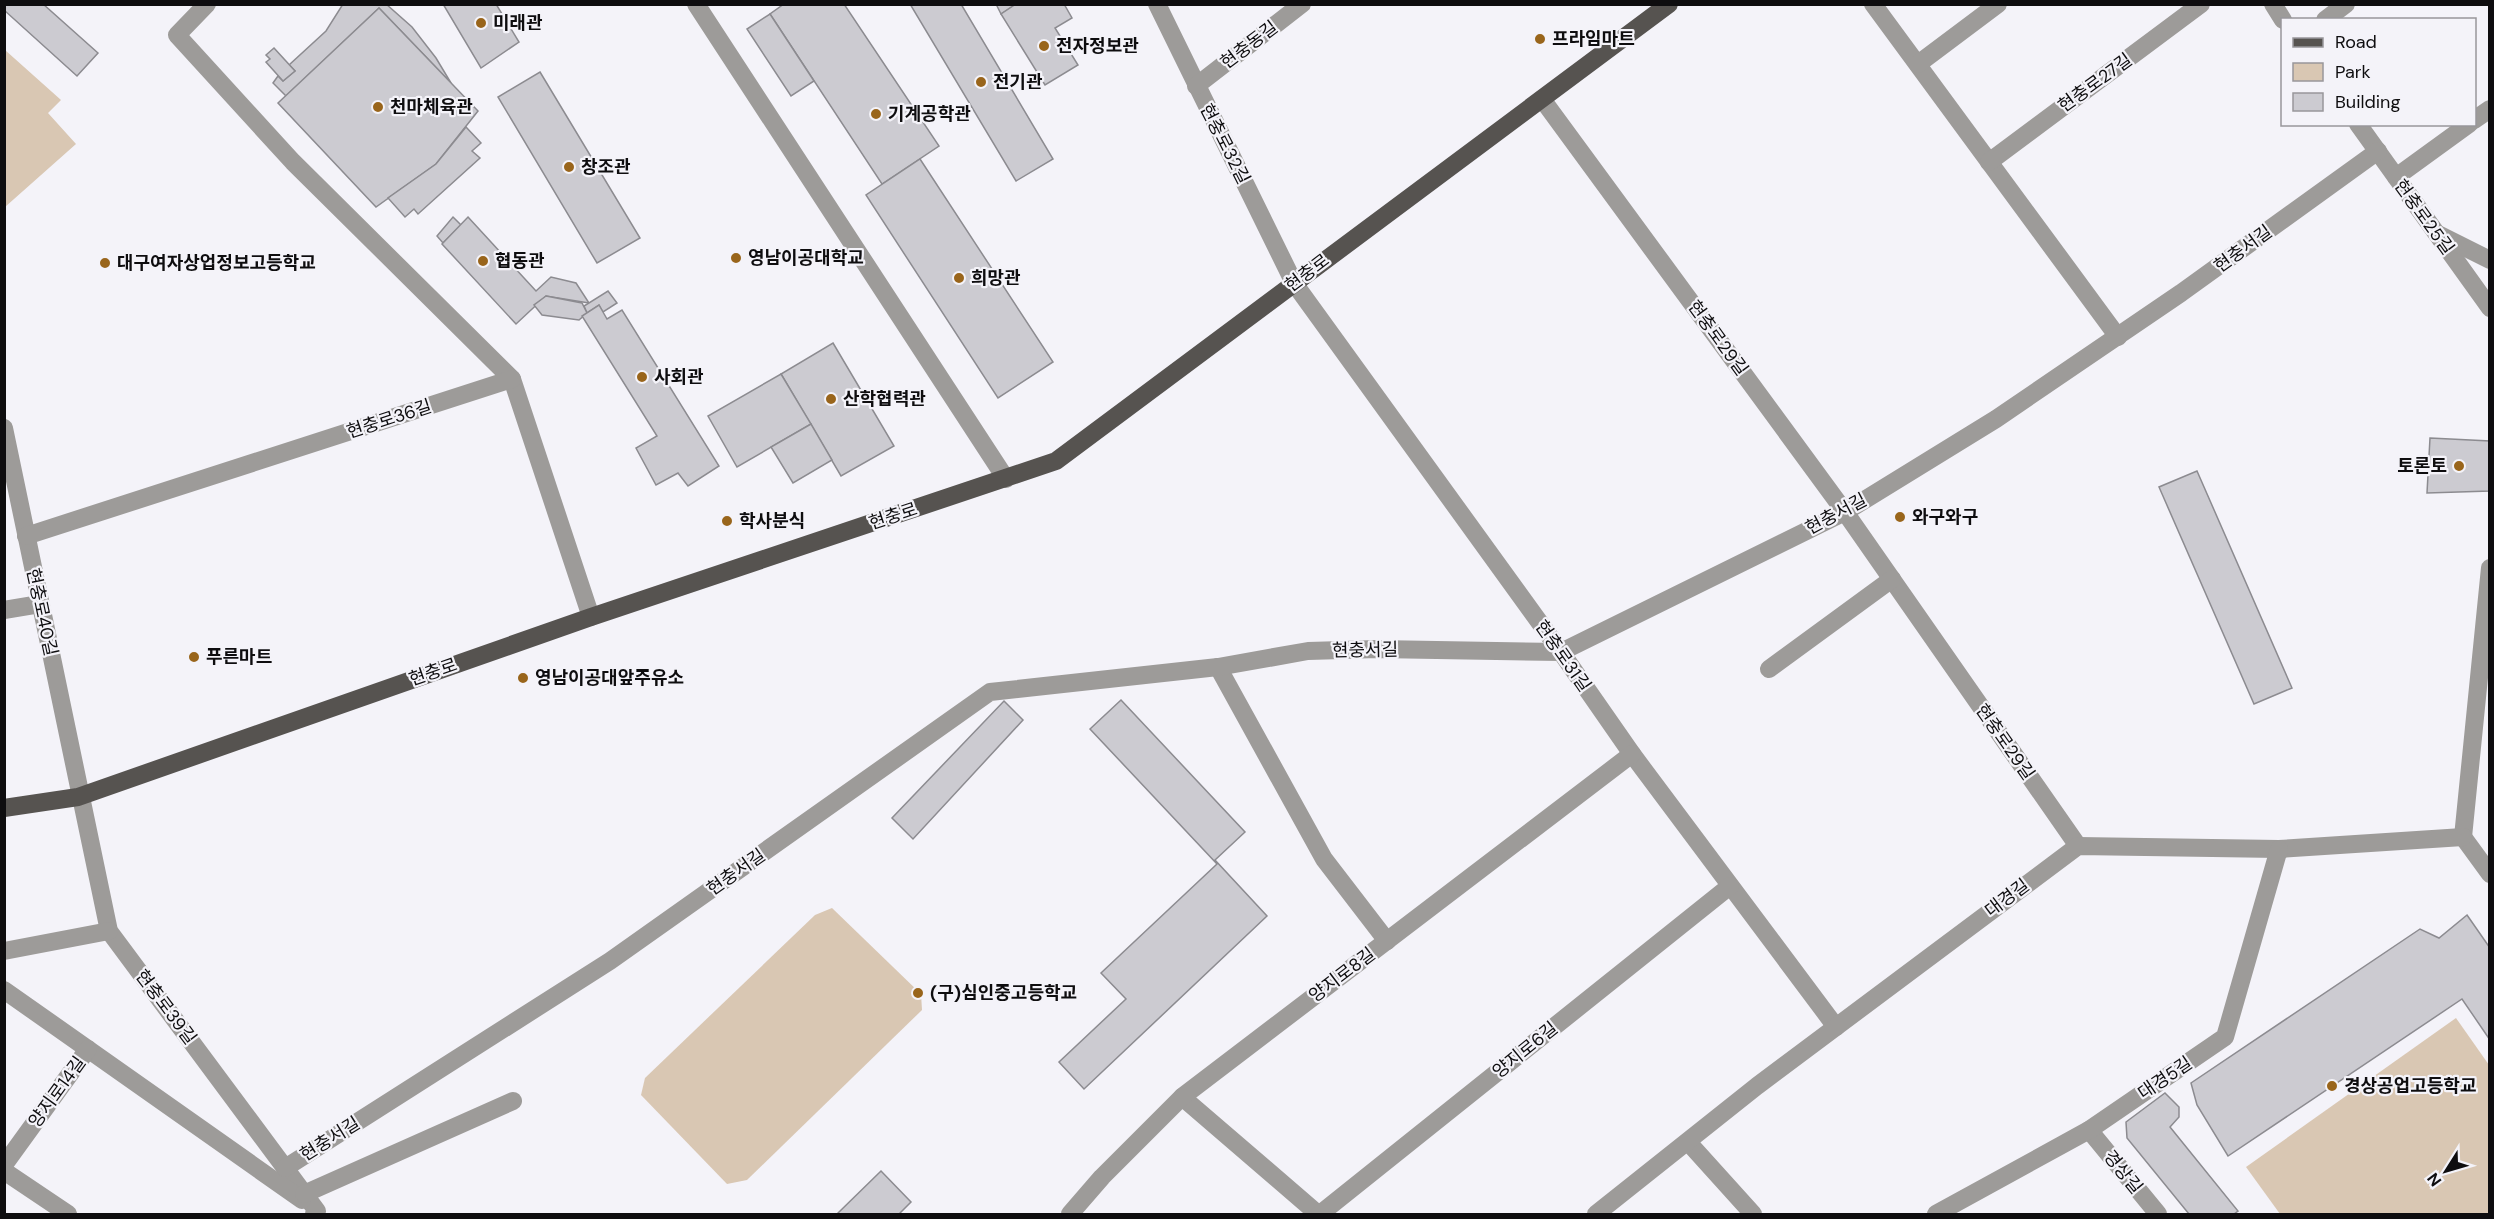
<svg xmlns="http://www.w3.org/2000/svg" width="2494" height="1219" viewBox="0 0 2494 1219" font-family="'DM Sans','Noto Sans KR',sans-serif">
  <rect width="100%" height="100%" fill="#f4f3f9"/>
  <g fill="#d9c7b3">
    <path d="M 5,50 L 61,100 L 48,113 L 76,144 L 5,207 Z"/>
    <path d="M 832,908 L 921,994 L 922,1010 L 747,1180 L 727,1184 L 641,1095 L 645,1078 L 815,915 Z"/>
    <path d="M 2456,1018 L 2489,1065 L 2489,1214 L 2280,1214 L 2246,1167 Z"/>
  </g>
  <g fill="#cccbd1" stroke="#8c8b90" stroke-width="1.5">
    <path d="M 4,4 L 43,4 L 98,53 L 77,76 L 4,10 Z"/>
    <path d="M 343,4 L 386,4 L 412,27 L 436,58 L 451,83 L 379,8 L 286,96 L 273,83 L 278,76 L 283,81 L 295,71 L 289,65 L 326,31 Z"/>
    <path d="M 443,4 L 496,4 L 519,42 L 481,68 Z"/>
    <path d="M 784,4 L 844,4 L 939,146 L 882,184 L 770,14 Z"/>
    <path d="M 910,4 L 961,4 L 1053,159 L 1016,181 Z"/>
    <path d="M 996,4 L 1016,4 L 1001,14 Z"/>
    <path d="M 1016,4 L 1064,4 L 1072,18 L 1055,28 L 1078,65 L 1045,85 L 1001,14 Z"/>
    <path d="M 379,8 L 478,111 L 436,164 L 376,207 L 278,103 Z"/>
    <path d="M 770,14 L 814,81 L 791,96 L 747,29 Z"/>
    <path d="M 274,48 L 295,71 L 283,81 L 266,62 L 270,59 L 266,55 Z"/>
    <path d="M 540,72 L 640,238 L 597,263 L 498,97 Z"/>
    <path d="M 466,127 L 481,143 L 472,151 L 480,158 L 418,214 L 414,209 L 405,217 L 388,198 L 436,164 Z"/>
    <path d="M 920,159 L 1053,362 L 998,398 L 866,195 Z"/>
    <path d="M 453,217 L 461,225 L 443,243 L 437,236 Z"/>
    <path d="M 468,217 L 536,291 L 551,277 L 576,283 L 589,303 L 546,296 L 516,324 L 442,244 Z"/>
    <path d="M 608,291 L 617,303 L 603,312 L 599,305 L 587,313 L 584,306 Z"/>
    <path d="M 546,296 L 582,303 L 587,313 L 579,320 L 542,315 L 534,305 Z"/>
    <path d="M 599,305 L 607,319 L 622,310 L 719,466 L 688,486 L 678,473 L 656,485 L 636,448 L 657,436 L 582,316 Z"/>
    <path d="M 833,343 L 894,446 L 841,476 L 781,374 Z"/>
    <path d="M 781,374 L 811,424 L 737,467 L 708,416 Z"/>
    <path d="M 811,424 L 832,460 L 793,483 L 771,447 Z"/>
    <path d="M 2430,438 L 2490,441 L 2490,491 L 2427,493 Z"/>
    <path d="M 2197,471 L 2292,688 L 2254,704 L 2159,487 Z"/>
    <path d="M 1121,700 L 1245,832 L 1215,860 L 1267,916 L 1084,1089 L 1059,1062 L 1126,999 L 1101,973 L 1217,864 L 1090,729 Z"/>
    <path d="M 1004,701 L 1023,720 L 913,839 L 892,818 Z"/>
    <path d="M 2467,915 L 2490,948 L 2490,1040 L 2462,999 L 2228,1156 L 2197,1105 L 2191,1083 L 2420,929 L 2439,938 Z"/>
    <path d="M 2165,1093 L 2179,1107 L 2179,1117 L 2170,1127 L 2238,1211 L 2234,1214 L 2189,1214 L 2127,1138 L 2126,1122 Z"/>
    <path d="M 881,1171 L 911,1202 L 899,1214 L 837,1214 Z"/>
  </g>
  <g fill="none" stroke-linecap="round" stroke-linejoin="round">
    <g stroke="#9d9b99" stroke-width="18">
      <path d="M 207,4 L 177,35 L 293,162 L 512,379 L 591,617"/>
      <path d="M 696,4 L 1006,479"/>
      <path d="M 1157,4 L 1294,283 L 1561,652 L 1632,754 L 1836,1027"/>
      <path d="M 1873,4 L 2118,337"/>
      <path d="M 2273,4 L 2283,20"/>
      <path d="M 2325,20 L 2346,4"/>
      <path d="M 1918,64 L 1998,4"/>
      <path d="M 1196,86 L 1302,4"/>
      <path d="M 1542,99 L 1845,512 L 2078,846"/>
      <path d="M 2474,120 L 2490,109"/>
      <path d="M 2358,124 L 2490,308"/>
      <path d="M 1989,162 L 2201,4"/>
      <path d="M 2396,177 L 2469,124"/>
      <path d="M 2440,235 L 2490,260"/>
      <path d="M 4,428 L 109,931 L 317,1211 L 314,1214"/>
      <path d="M 26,536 L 512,379"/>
      <path d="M 4,610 L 40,604"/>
      <path d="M 1218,667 L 1324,859 L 1387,941"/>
      <path d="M 1769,669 L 1892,579"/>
      <path d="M 2463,837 L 2490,568"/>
      <path d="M 2463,837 L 2490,874"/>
      <path d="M 4,951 L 109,931"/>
      <path d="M 4,990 L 302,1200"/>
      <path d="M 1182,1097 L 1318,1214"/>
      <path d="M 2089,1130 L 2158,1214"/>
      <path d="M 1688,1142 L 1753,1214"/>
      <path d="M 4,1165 L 88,1049"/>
      <path d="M 285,1168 L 610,961 L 990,692 L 1218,667 L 1308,651 L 1377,649 L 1561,652 L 1845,512 L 1996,419 L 2181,293 L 2378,151"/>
      <path d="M 4,1171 L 68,1214"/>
      <path d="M 304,1194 L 513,1101"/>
      <path d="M 1070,1214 L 1102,1177 L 1182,1097 L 1632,754"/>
      <path d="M 1320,1214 L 1730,886"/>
      <path d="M 1596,1214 L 1757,1086 L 2078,846 L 2279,849 L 2463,837"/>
      <path d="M 1936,1214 L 2089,1130 L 2225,1037 L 2279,849"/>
    </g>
    <path stroke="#565350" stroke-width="18" d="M 4,808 L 78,797 L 591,617 L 1056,461 L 1669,4"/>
  </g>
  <g fill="#99651b" stroke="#f4f3f9" stroke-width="2">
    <circle cx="481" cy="23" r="6"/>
    <circle cx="1540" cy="39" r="6"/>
    <circle cx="1044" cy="46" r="6"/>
    <circle cx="981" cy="82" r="6"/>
    <circle cx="378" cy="107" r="6"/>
    <circle cx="876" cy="114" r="6"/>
    <circle cx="569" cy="167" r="6"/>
    <circle cx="736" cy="258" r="6"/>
    <circle cx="483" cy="261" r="6"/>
    <circle cx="105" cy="263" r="6"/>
    <circle cx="959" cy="278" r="6"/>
    <circle cx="642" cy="377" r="6"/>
    <circle cx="831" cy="399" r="6"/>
    <circle cx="2459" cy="466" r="6"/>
    <circle cx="1900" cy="517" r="6"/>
    <circle cx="727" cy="521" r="6"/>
    <circle cx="194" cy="657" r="6"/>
    <circle cx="523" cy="678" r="6"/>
    <circle cx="918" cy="993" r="6"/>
    <circle cx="2332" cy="1086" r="6"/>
  </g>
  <g text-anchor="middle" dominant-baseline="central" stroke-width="4.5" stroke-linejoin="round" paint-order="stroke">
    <g font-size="18" font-weight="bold" fill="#0e0d0f" stroke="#f4f3f9" text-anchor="start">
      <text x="493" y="23">미래관</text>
      <text x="1552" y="39">프라임마트</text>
      <text x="1056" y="46">전자정보관</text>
      <text x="993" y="82">전기관</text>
      <text x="390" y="107">천마체육관</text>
      <text x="888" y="114">기계공학관</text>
      <text x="581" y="167">창조관</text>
      <text x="748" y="258">영남이공대학교</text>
      <text x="495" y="261">협동관</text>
      <text x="117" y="263">대구여자상업정보고등학교</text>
      <text x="971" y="278">희망관</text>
      <text x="654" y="377">사회관</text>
      <text x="843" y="399">산학협력관</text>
      <text x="2447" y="466" text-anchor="end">토론토</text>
      <text x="1912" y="517">와구와구</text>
      <text x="739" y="521">학사분식</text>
      <text x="206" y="657">푸른마트</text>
      <text x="535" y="678">영남이공대앞주유소</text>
      <text x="930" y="993">(구)심인중고등학교</text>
      <text x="2344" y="1086">경상공업고등학교</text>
    </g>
    <g font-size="18" fill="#0e0d0f" stroke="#f4f3f9">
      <text transform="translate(1249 45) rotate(-37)">현충동길</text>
      <text transform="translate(2095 83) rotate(-36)">현충로27길</text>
      <text transform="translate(1225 144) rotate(63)">현충로32길</text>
      <text transform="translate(2424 217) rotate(54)">현충로25길</text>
      <text transform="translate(2243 249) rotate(-36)">현충서길</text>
      <text transform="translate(1307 273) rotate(-37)">현충로</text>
      <text transform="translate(1718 338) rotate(54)">현충로29길</text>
      <text transform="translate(389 419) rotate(-18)">현충로36길</text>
      <text transform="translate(1836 514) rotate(-28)">현충서길</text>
      <text transform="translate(893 516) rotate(-18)">현충로</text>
      <text transform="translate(42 612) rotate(78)">현충로40길</text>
      <text transform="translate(1365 650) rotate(-1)">현충서길</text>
      <text transform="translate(1563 656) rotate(55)">현충로31길</text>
      <text transform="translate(433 672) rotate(-19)">현충로</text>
      <text transform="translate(2005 742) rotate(55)">현충로29길</text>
      <text transform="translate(736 872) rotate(-35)">현충서길</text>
      <text transform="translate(2007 898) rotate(-37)">대경길</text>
      <text transform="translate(1342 975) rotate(-37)">양지로8길</text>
      <text transform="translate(166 1007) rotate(53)">현충로39길</text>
      <text transform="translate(1525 1050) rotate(-39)">양지로6길</text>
      <text transform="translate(2165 1078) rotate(-34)">대경5길</text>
      <text transform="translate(57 1092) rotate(-54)">양지로14길</text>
      <text transform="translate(330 1139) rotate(-32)">현충서길</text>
      <text transform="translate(2123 1172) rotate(51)">경상길</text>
    </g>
  </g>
  <rect width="2494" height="1219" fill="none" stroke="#0e0d0f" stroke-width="12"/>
  <rect x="2281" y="18" width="195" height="108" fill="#f4f3f9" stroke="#98979b" stroke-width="1.5"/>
  <rect x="2293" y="38" width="30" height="9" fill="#565350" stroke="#98979b" stroke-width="1.5"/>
  <text x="2335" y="48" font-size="18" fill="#0e0d0f">Road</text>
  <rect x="2293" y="63" width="30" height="18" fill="#d9c7b3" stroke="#98979b" stroke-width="1.5"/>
  <text x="2335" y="78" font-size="18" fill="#0e0d0f">Park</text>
  <rect x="2293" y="93" width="30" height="18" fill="#cccbd1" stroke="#98979b" stroke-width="1.5"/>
  <text x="2335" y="108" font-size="18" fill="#0e0d0f">Building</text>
  <g transform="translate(2446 1171) rotate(233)" stroke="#f4f3f9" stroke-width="4.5" paint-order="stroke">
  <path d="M0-4.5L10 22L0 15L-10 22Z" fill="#0e0d0f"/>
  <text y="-9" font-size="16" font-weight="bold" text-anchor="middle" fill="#0e0d0f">N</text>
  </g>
</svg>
